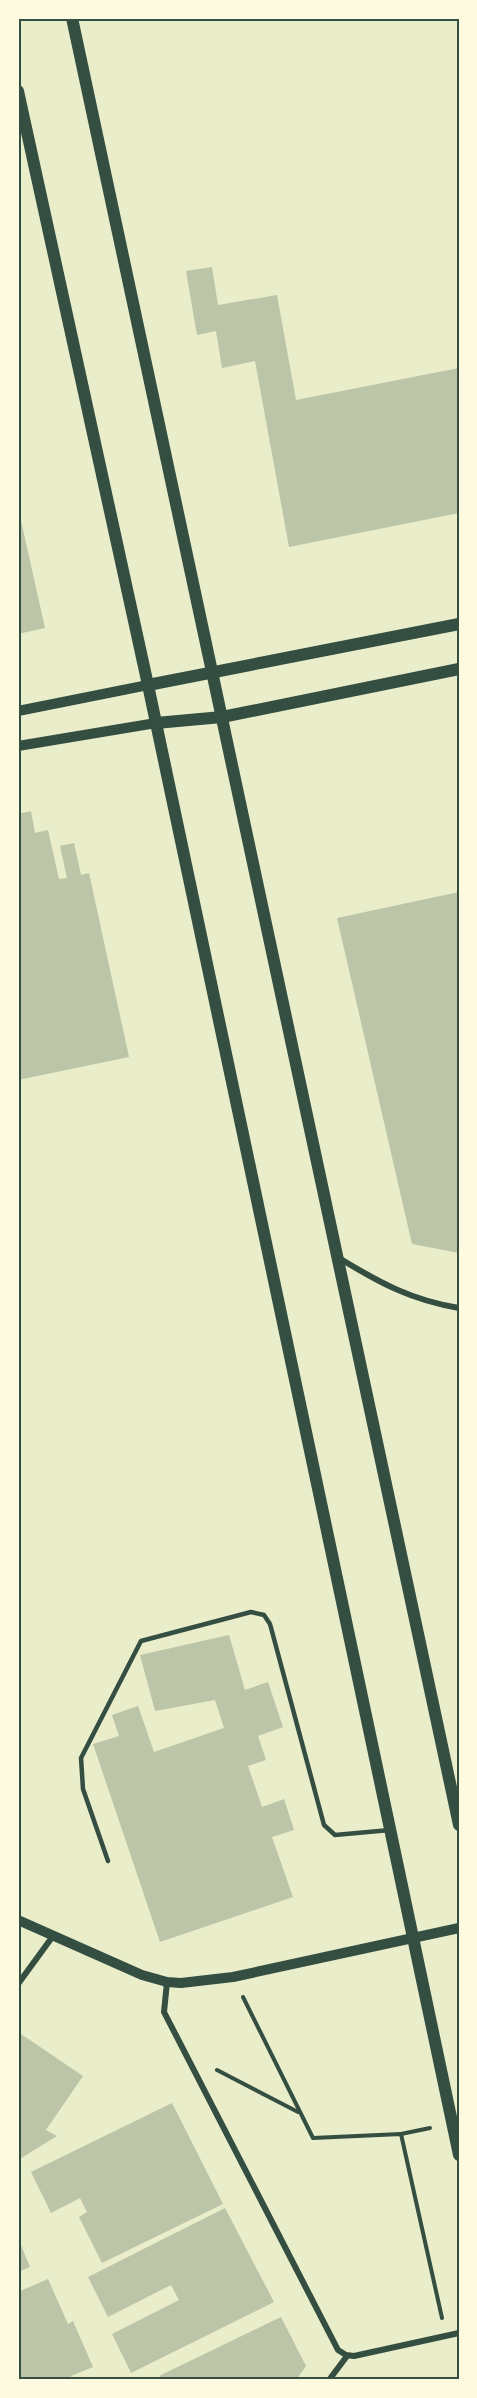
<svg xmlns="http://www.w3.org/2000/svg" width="477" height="2398" viewBox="0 0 477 2398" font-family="'DejaVu Sans',sans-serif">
  <rect width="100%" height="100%" fill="#e9edc9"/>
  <g fill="#bcc5a7">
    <path d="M 212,267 L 218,305 L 277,295 L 296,400 L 459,368 L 459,513 L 289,547 L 255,361 L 222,368 L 216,331 L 197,335 L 186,271 Z"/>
    <path d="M 18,507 L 45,628 L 18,634 Z"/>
    <path d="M 31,811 L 35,833 L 48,830 L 59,879 L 67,878 L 60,846 L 74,843 L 81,875 L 89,873 L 129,1057 L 18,1080 L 18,814 Z"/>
    <path d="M 459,892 L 459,1253 L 412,1244 L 337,918 Z"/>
    <path d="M 229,1635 L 245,1690 L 268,1682 L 283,1727 L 258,1736 L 266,1760 L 248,1766 L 262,1807 L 284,1799 L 294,1830 L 272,1837 L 293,1897 L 160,1942 L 93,1744 L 119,1736 L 112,1715 L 138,1706 L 154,1752 L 224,1728 L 215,1700 L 155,1711 L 140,1655 Z"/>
    <path d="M 18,2032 L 83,2076 L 46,2130 L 57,2136 L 18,2160 Z"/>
    <path d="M 172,2103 L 223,2204 L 102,2263 L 79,2217 L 87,2212 L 80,2198 L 51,2213 L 31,2172 Z"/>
    <path d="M 225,2208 L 274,2302 L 131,2373 L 112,2334 L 179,2300 L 171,2285 L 108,2317 L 88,2277 Z"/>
    <path d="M 18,2238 L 30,2267 L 18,2272 Z"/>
    <path d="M 48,2279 L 68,2324 L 73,2321 L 93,2367 L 71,2376 L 73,2380 L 18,2380 L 18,2292 Z"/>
    <path d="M 281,2317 L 306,2366 L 296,2380 L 163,2380 L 159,2376 Z"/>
  </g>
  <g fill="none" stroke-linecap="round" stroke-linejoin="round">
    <g stroke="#344e41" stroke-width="4">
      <path d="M 243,1997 L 313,2138 L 401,2134 L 442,2318"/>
      <path d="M 217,2070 L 298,2112"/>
      <path d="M 401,2134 L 430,2128"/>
    </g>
    <path stroke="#344e41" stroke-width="4.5" d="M 108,1861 L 83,1789 L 81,1758 L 141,1641 L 251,1612 L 264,1615 L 270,1624 L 324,1825 L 335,1835 L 390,1830"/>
    <g stroke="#344e41" stroke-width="6">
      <path d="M 339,1258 C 380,1283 411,1300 459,1308"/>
      <path d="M 167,1982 L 164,2012 L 338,2350 L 346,2355 L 354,2356 L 459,2333"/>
      <path d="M 18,1984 L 53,1936"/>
      <path d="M 329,2380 L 347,2356"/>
    </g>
    <g stroke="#344e41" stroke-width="10">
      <path d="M 18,711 L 148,685"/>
      <path d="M 18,746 L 156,723"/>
      <path d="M 18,1920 L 142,1975 L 167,1982 L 181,1983 L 233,1977 L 459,1928"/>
    </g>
    <g stroke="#344e41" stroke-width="12">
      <path d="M 72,18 L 459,1825"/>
      <path d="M 18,91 L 148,685 L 459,2155"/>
      <path d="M 148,685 L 459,624"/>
      <path d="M 156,723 L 222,717 L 459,669"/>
    </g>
  </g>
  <rect width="477" height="2398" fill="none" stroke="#fefae0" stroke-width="39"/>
  <rect x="20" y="20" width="438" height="2358" fill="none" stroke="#344e41" stroke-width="2"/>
</svg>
